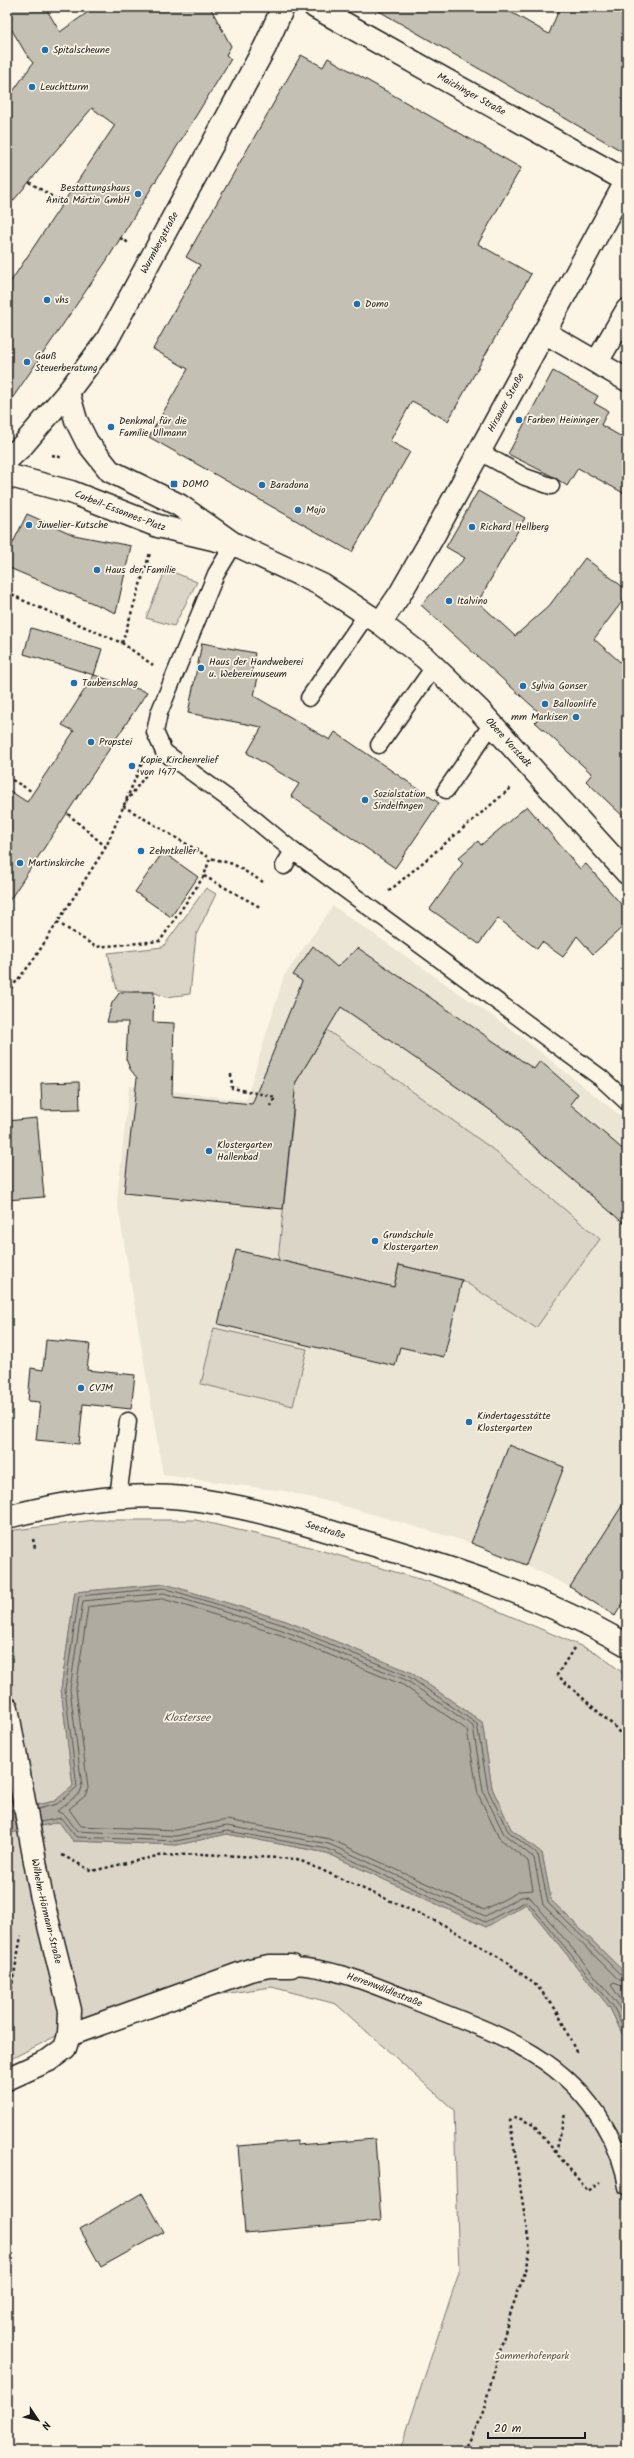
<svg xmlns="http://www.w3.org/2000/svg" width="634" height="2458" viewBox="0 0 634 2458" font-family="Kalam,sans-serif">
  <rect width="100%" height="100%" fill="#fcf5e5"/>
  <filter id="ink" filterUnits="userSpaceOnUse"><feTurbulence type="fractalNoise" baseFrequency=".025" numOctaves="2"/><feDisplacementMap in="SourceGraphic" scale="8" xChannelSelector="R" yChannelSelector="G"/><feConvolveMatrix kernelMatrix="1 2 1 2 8 2 1 2 1" color-interpolation-filters="sRGB"/></filter>
  <g filter="url(#ink)">
    <path fill="#ebe5d6" d="M 333,906 L 514,1031 L 627,1121 L 627,1596 L 615,1616 L 570,1587 L 526,1565 L 471,1543 L 334,1503 L 283,1491 L 163,1475 L 117,1201 L 129,1086 L 246,1100 L 284,976 Z"/>
    <g fill="#dbd5c8" stroke="#7c7872">
      <path d="M 166,569 L 197,582 L 174,626 L 146,618 Z"/>
      <path d="M 206,888 L 216,894 L 196,935 L 190,994 L 166,997 L 153,992 L 117,990 L 108,953 L 163,947 Z"/>
      <path d="M 327,1030 L 491,1148 L 600,1239 L 536,1328 L 462,1280 L 399,1265 L 394,1287 L 278,1260 L 294,1108 L 281,1107 Z"/>
      <path d="M 214,1328 L 307,1349 L 293,1406 L 201,1384 Z"/>
      <path d="M 94,1520 L 196,1520 L 306,1546 L 433,1583 L 597,1653 L 627,1676 L 627,1975 L 551,1900 L 542,1853 L 511,1829 L 492,1788 L 482,1722 L 410,1672 L 286,1621 L 165,1584 L 75,1592 L 61,1689 L 73,1786 L 55,1801 L 7,1811 L 7,1531 Z"/>
      <path d="M 59,1821 L 73,1841 L 177,1845 L 227,1834 L 327,1853 L 486,1927 L 526,1904 L 610,2008 L 627,2044 L 627,2451 L 397,2451 L 402,2445 L 459,2272 L 454,2110 L 336,2004 L 272,1987 L 107,2010 L 7,2061 L 7,1834 Z"/>
    </g>
    <path fill="#b0aba1" stroke="#75726c" d="M 165,1584 L 286,1621 L 410,1672 L 482,1722 L 492,1788 L 511,1829 L 542,1853 L 551,1900 L 627,1975 L 627,2044 L 610,2008 L 526,1904 L 486,1927 L 327,1853 L 227,1834 L 177,1845 L 73,1841 L 59,1822 L 7,1834 L 7,1811 L 55,1801 L 73,1786 L 61,1689 L 75,1592 Z"/>
    <g fill="none" stroke-linecap="round" stroke-linejoin="round">
      <g stroke="#575551" stroke-width="1">
        <path d="M 163,1599 L 281,1635 L 403,1685 L 467,1730 L 478,1794 L 499,1838 L 528,1861 L 533,1890 L 520,1891 L 484,1910 L 330,1839 L 227,1820 L 175,1830 L 81,1826 L 69,1809 L 85,1796 L 88,1788 L 76,1689 L 88,1607 Z"/>
        <path d="M 38,1809 L 57,1804 L 77,1787 L 65,1689 L 79,1596 L 164,1588 L 284,1625 L 408,1676 L 477,1724 L 488,1790 L 508,1831 L 538,1855 L 548,1903 L 622,1976 L 627,1977"/>
        <path d="M 40,1822 L 61,1818 L 76,1837 L 176,1841 L 227,1831 L 328,1849 L 485,1922 L 527,1901 L 613,2006 L 627,2034"/>
        <path d="M 627,1982 L 619,1980 L 543,1905 L 534,1858 L 504,1834 L 483,1791 L 473,1726 L 406,1680 L 282,1630 L 164,1593 L 83,1601 L 70,1689 L 82,1787 L 80,1793 L 57,1811 L 66,1816 L 77,1831 L 176,1836 L 227,1826 L 329,1844 L 485,1916 L 521,1897 L 529,1896 L 617,2003 L 627,2023"/>
        <path d="M 627,1988 L 614,1983 L 611,1985 L 627,2009"/>
      </g>
    </g>
    <g fill="#c4c0b3" stroke="#1c1c1c">
      <path d="M 7,7 L 45,7 L 60,32 L 95,7 L 210,7 L 231,46 L 226,55 L 231,59 L 107,260 L 7,406 L 7,287 L 115,125 L 92,108 L 7,208 L 7,100 L 33,63 L 28,57 L 7,22 Z"/>
      <path d="M 372,7 L 502,7 L 549,34 L 560,7 L 627,7 L 627,154 Z"/>
      <path d="M 301,55 L 323,67 L 328,58 L 521,168 L 478,244 L 531,274 L 448,421 L 412,401 L 390,441 L 410,452 L 352,552 L 149,437 L 188,369 L 153,349 L 200,265 L 186,257 Z"/>
      <path d="M 553,371 L 598,396 L 594,403 L 608,411 L 601,425 L 627,440 L 627,495 L 578,468 L 567,486 L 554,477 L 508,454 Z"/>
      <path d="M 478,491 L 525,518 L 478,602 L 515,636 L 549,606 L 585,558 L 627,590 L 627,595 L 594,639 L 627,668 L 627,820 L 586,781 L 592,774 L 535,722 L 542,715 L 421,605 L 465,558 L 446,547 Z"/>
      <path d="M 27,514 L 74,535 L 131,546 L 116,613 L 7,567 L 7,555 Z"/>
      <path d="M 31,628 L 102,649 L 94,675 L 24,654 Z"/>
      <path d="M 202,643 L 255,653 L 251,675 L 258,677 L 254,696 L 330,740 L 335,732 L 439,803 L 395,868 L 291,796 L 299,784 L 247,753 L 262,727 L 188,713 Z"/>
      <path d="M 94,675 L 147,692 L 7,904 L 7,789 L 27,802 L 74,731 L 62,725 Z"/>
      <path d="M 527,806 L 580,869 L 586,864 L 627,911 L 627,923 L 593,954 L 577,936 L 563,957 L 542,942 L 537,949 L 498,918 L 479,944 L 430,909 L 463,863 L 458,858 L 478,841 L 481,845 Z"/>
      <path d="M 163,852 L 198,877 L 171,917 L 135,892 Z"/>
      <path d="M 313,946 L 337,967 L 358,948 L 534,1069 L 540,1061 L 578,1094 L 570,1104 L 627,1153 L 627,1226 L 496,1114 L 341,1007 L 296,1082 L 283,1209 L 124,1193 L 137,1078 L 130,1069 L 126,1059 L 128,1022 L 107,1022 L 112,1003 L 120,992 L 154,992 L 153,1022 L 174,1023 L 172,1096 L 252,1104 L 302,981 L 293,975 Z"/>
      <path d="M 79,1082 L 80,1109 L 42,1110 L 41,1083 Z"/>
      <path d="M 37,1118 L 44,1197 L 7,1200 L 7,1121 Z"/>
      <path d="M 236,1250 L 394,1287 L 399,1265 L 462,1280 L 444,1357 L 400,1347 L 395,1366 L 218,1324 Z"/>
      <path d="M 46,1340 L 90,1344 L 87,1370 L 135,1375 L 131,1409 L 83,1404 L 79,1444 L 36,1440 L 40,1402 L 28,1401 L 31,1368 L 43,1370 Z"/>
      <path d="M 509,1445 L 564,1467 L 526,1565 L 471,1543 Z"/>
      <path d="M 627,1498 L 627,1596 L 615,1616 L 570,1587 Z"/>
      <path d="M 375,2139 L 381,2221 L 245,2233 L 238,2146 L 297,2141 L 297,2145 Z"/>
      <path d="M 142,2193 L 164,2232 L 101,2267 L 80,2229 Z"/>
    </g>
    <g fill="none" stroke-linecap="round" stroke-linejoin="round">
      <g stroke="#1c1c1c" stroke-width="19">
        <g id="lane">
          <path d="M 480,452 L 525,477 L 551,486"/>
          <path d="M 234,544 L 216,574 L 159,713 L 155,732 L 164,752 L 241,808 L 293,851 L 601,1078 L 627,1102"/>
          <path d="M 309,698 L 367,614"/>
          <path d="M 379,745 L 434,667"/>
          <path d="M 446,790 L 492,724"/>
          <path d="M 284,866 L 293,851"/>
          <path d="M 118,1497 L 128,1421"/>
          <path id="s1" d="M 291,1966 C 336,1967 378,1987 419,2003 C 491,2032 562,2053 604,2125 C 616,2145 624,2164 627,2187"/>
        </g>
      </g>
      <g stroke="#1c1c1c" stroke-width="25">
        <g id="street">
          <path id="s2" d="M 315,7 L 627,181"/>
          <path d="M 544,332 L 627,380"/>
          <path d="M 597,362 L 627,310"/>
          <path d="M 68,392 L 76,420 L 87,442 L 110,471 L 179,505 L 234,544"/>
          <path id="s3" d="M 7,460 L 23,445 L 68,392 L 107,340 L 265,47 L 283,7"/>
          <path id="s4" d="M 380,623 L 400,594 L 435,533 L 627,180"/>
          <path id="s5" d="M 7,1708 L 41,1894 L 70,2010 L 69,2035 L 65,2048 L 49,2060 L 7,2079"/>
          <path d="M 69,2035 L 250,1970 L 269,1966 L 291,1966"/>
        </g>
      </g>
      <g stroke="#1c1c1c" stroke-width="25">
        <g id="secondary">
          <path id="s6" d="M 7,475 L 71,492 L 158,526 L 234,544 L 322,585 L 380,623 L 425,658 L 479,710 L 627,873"/>
          <path id="s7" d="M 7,1517 C 62,1503 128,1492 184,1498 C 245,1505 303,1523 361,1541 C 452,1568 545,1597 627,1645"/>
        </g>
      </g>
      <g stroke="#1c1c1c" stroke-width="2.5" stroke-dasharray="3 3" stroke-linecap="butt">
        <path d="M 29,182 L 56,199"/>
        <path d="M 120,238 L 129,243"/>
        <path d="M 52,455 L 63,458"/>
        <path d="M 7,591 L 22,600 L 122,643 L 153,665"/>
        <path d="M 122,643 L 150,553"/>
        <path d="M 7,777 L 33,792"/>
        <path d="M 126,802 L 148,772"/>
        <path d="M 123,806 L 210,858"/>
        <path d="M 68,814 L 106,847"/>
        <path d="M 204,876 L 260,907"/>
        <path d="M 389,891 L 512,787"/>
        <path d="M 57,922 L 96,947 L 160,941 L 204,876 L 210,858 L 233,864 L 263,882"/>
        <path d="M 7,993 L 32,962 L 106,847 L 142,763"/>
        <path d="M 231,1074 L 232,1088 L 275,1097 L 271,1106"/>
        <path d="M 33,1539 L 35,1548"/>
        <path d="M 574,1648 L 557,1675 L 614,1726 L 627,1742"/>
        <path d="M 62,1855 L 92,1871 L 157,1856 L 201,1854 L 297,1859 L 444,1925 L 507,1962 L 538,1987 L 557,2011 L 577,2054"/>
        <path d="M 7,2013 L 21,1936"/>
        <path d="M 556,2153 L 565,2114"/>
        <path d="M 463,2451 L 482,2415 L 511,2311 L 527,2267 L 530,2250 L 510,2121 L 513,2118 L 521,2119 L 533,2125 L 588,2191 L 600,2183"/>
      </g>
      <use href="#lane" stroke="#fcf5e5" stroke-width="16"/>
      <use href="#street" stroke="#fcf5e5" stroke-width="22"/>
      <use href="#secondary" stroke="#fcf5e5" stroke-width="22"/>
    </g>
  </g>
  <g fill="#1f6fb2" stroke="#fcf5e5" stroke-width="1.5">
    <circle cx="45" cy="50" r="4"/>
    <circle cx="32" cy="87" r="4"/>
    <circle cx="138" cy="194" r="4"/>
    <circle cx="47" cy="300" r="4"/>
    <circle cx="357" cy="304" r="4"/>
    <circle cx="27" cy="362" r="4"/>
    <circle cx="519" cy="420" r="4"/>
    <circle cx="111" cy="427" r="4"/>
    <rect x="170" y="480" width="8" height="8" rx="2"/>
    <circle cx="262" cy="485" r="4"/>
    <circle cx="298" cy="510" r="4"/>
    <circle cx="29" cy="525" r="4"/>
    <circle cx="472" cy="527" r="4"/>
    <circle cx="97" cy="570" r="4"/>
    <circle cx="449" cy="601" r="4"/>
    <circle cx="201" cy="668" r="4"/>
    <circle cx="74" cy="683" r="4"/>
    <circle cx="523" cy="686" r="4"/>
    <circle cx="545" cy="704" r="4"/>
    <circle cx="576" cy="717" r="4"/>
    <circle cx="91" cy="742" r="4"/>
    <circle cx="132" cy="766" r="4"/>
    <circle cx="365" cy="800" r="4"/>
    <circle cx="141" cy="851" r="4"/>
    <circle cx="20" cy="863" r="4"/>
    <circle cx="209" cy="1151" r="4"/>
    <circle cx="375" cy="1241" r="4"/>
    <circle cx="81" cy="1388" r="4"/>
    <circle cx="469" cy="1422" r="4"/>
  </g>
  <g text-anchor="middle" dominant-baseline="central" stroke-width="3.5" stroke-linejoin="round" paint-order="stroke">
    <g font-size="10" fill="#1c1c1c" stroke="#fcf5e5" text-anchor="start">
      <text x="53" y="50">Spitalscheune</text>
      <text x="40" y="87">Leuchtturm</text>
      <text x="130" y="188" text-anchor="end">Bestattungshaus<tspan x="130" dy="12">Anita Märtin GmbH</tspan></text>
      <text x="55" y="300">vhs</text>
      <text x="365" y="304">Domo</text>
      <text x="35" y="356">Gauß<tspan x="35" dy="12">Steuerberatung</tspan></text>
      <text x="527" y="420">Farben Heininger</text>
      <text x="119" y="421">Denkmal für die<tspan x="119" dy="12">Familie Ullmann</tspan></text>
      <text x="182" y="484">DOMO</text>
      <text x="270" y="485">Baradona</text>
      <text x="306" y="510">Mojo</text>
      <text x="37" y="525">Juwelier-Kutsche</text>
      <text x="480" y="527">Richard Hellberg</text>
      <text x="105" y="570">Haus der Familie</text>
      <text x="457" y="601">Italvino</text>
      <text x="209" y="662">Haus der Handweberei<tspan x="209" dy="12">u. Webereimuseum</tspan></text>
      <text x="82" y="683">Taubenschlag</text>
      <text x="531" y="686">Sylvia Gonser</text>
      <text x="553" y="704">Balloonlife</text>
      <text x="568" y="717" text-anchor="end">mm Markisen</text>
      <text x="99" y="742">Propstei</text>
      <text x="140" y="760">Kopie Kirchenrelief<tspan x="140" dy="12">von 1477</tspan></text>
      <text x="373" y="794">Sozialstation<tspan x="373" dy="12">Sindelfingen</tspan></text>
      <text x="149" y="851">Zehntkeller</text>
      <text x="28" y="863">Martinskirche</text>
      <text x="217" y="1145">Klostergarten<tspan x="217" dy="12">Hallenbad</tspan></text>
      <text x="383" y="1235">Grundschule<tspan x="383" dy="12">Klostergarten</tspan></text>
      <text x="89" y="1388">CVJM</text>
      <text x="477" y="1416">Kindertagesstätte<tspan x="477" dy="12">Klostergarten</tspan></text>
    </g>
    <g font-size="10" fill="#1c1c1c" stroke="#fcf5e5">
      <text stroke="none"><textPath href="#s2" startOffset="179">Maichinger Straße</textPath></text>
      <text stroke="none"><textPath href="#s3" startOffset="267">Wurmbergstraße</textPath></text>
      <text stroke="none"><textPath href="#s4" startOffset="254">Hirsauer Straße</textPath></text>
      <text stroke="none"><textPath href="#s6" startOffset="119">Corbeil-Essonnes-Platz</textPath></text>
      <text stroke="none"><textPath href="#s6" startOffset="580">Obere Vorstadt</textPath></text>
      <text stroke="none"><textPath href="#s7" startOffset="324">Seestraße</textPath></text>
      <text stroke="none"><textPath href="#s5" startOffset="207">Wilhelm-Hörmann-Straße</textPath></text>
      <text stroke="none"><textPath href="#s1" startOffset="97">Herrenwäldlestraße</textPath></text>
    </g>
    <g font-size="10" fill="#555450" stroke="#fcf5e5">
      <text x="532" y="2356">Sommerhofenpark</text>
    </g>
    <g font-size="11" font-style="italic" fill="#575551" stroke="#fcf5e5">
      <text x="187" y="1718">Klostersee</text>
    </g>
  </g>
  <rect width="634" height="2458" fill="none" stroke="#fcf5e5" stroke-width="24"/>
  <rect x="12" y="12" width="610" height="2434" fill="none" stroke="#1c1c1c" stroke-width="1.5" filter="url(#ink)"/>
  <g transform="translate(38 2420) rotate(125)" stroke="#fcf5e5" stroke-width="3" paint-order="stroke">
  <path d="M0-3L7 15L0 10L-7 15Z" fill="#1c1c1c"/>
  <text y="-6" font-size="11" font-weight="bold" text-anchor="middle" fill="#1c1c1c">N</text>
  </g>
  <path d="M488 2432v6h97v-6" fill="none" stroke="#1c1c1c" stroke-width="2"/>
  <text x="494" y="2432" font-size="12" fill="#1c1c1c" stroke="#fcf5e5" stroke-width="3" paint-order="stroke">20 m</text>
</svg>
